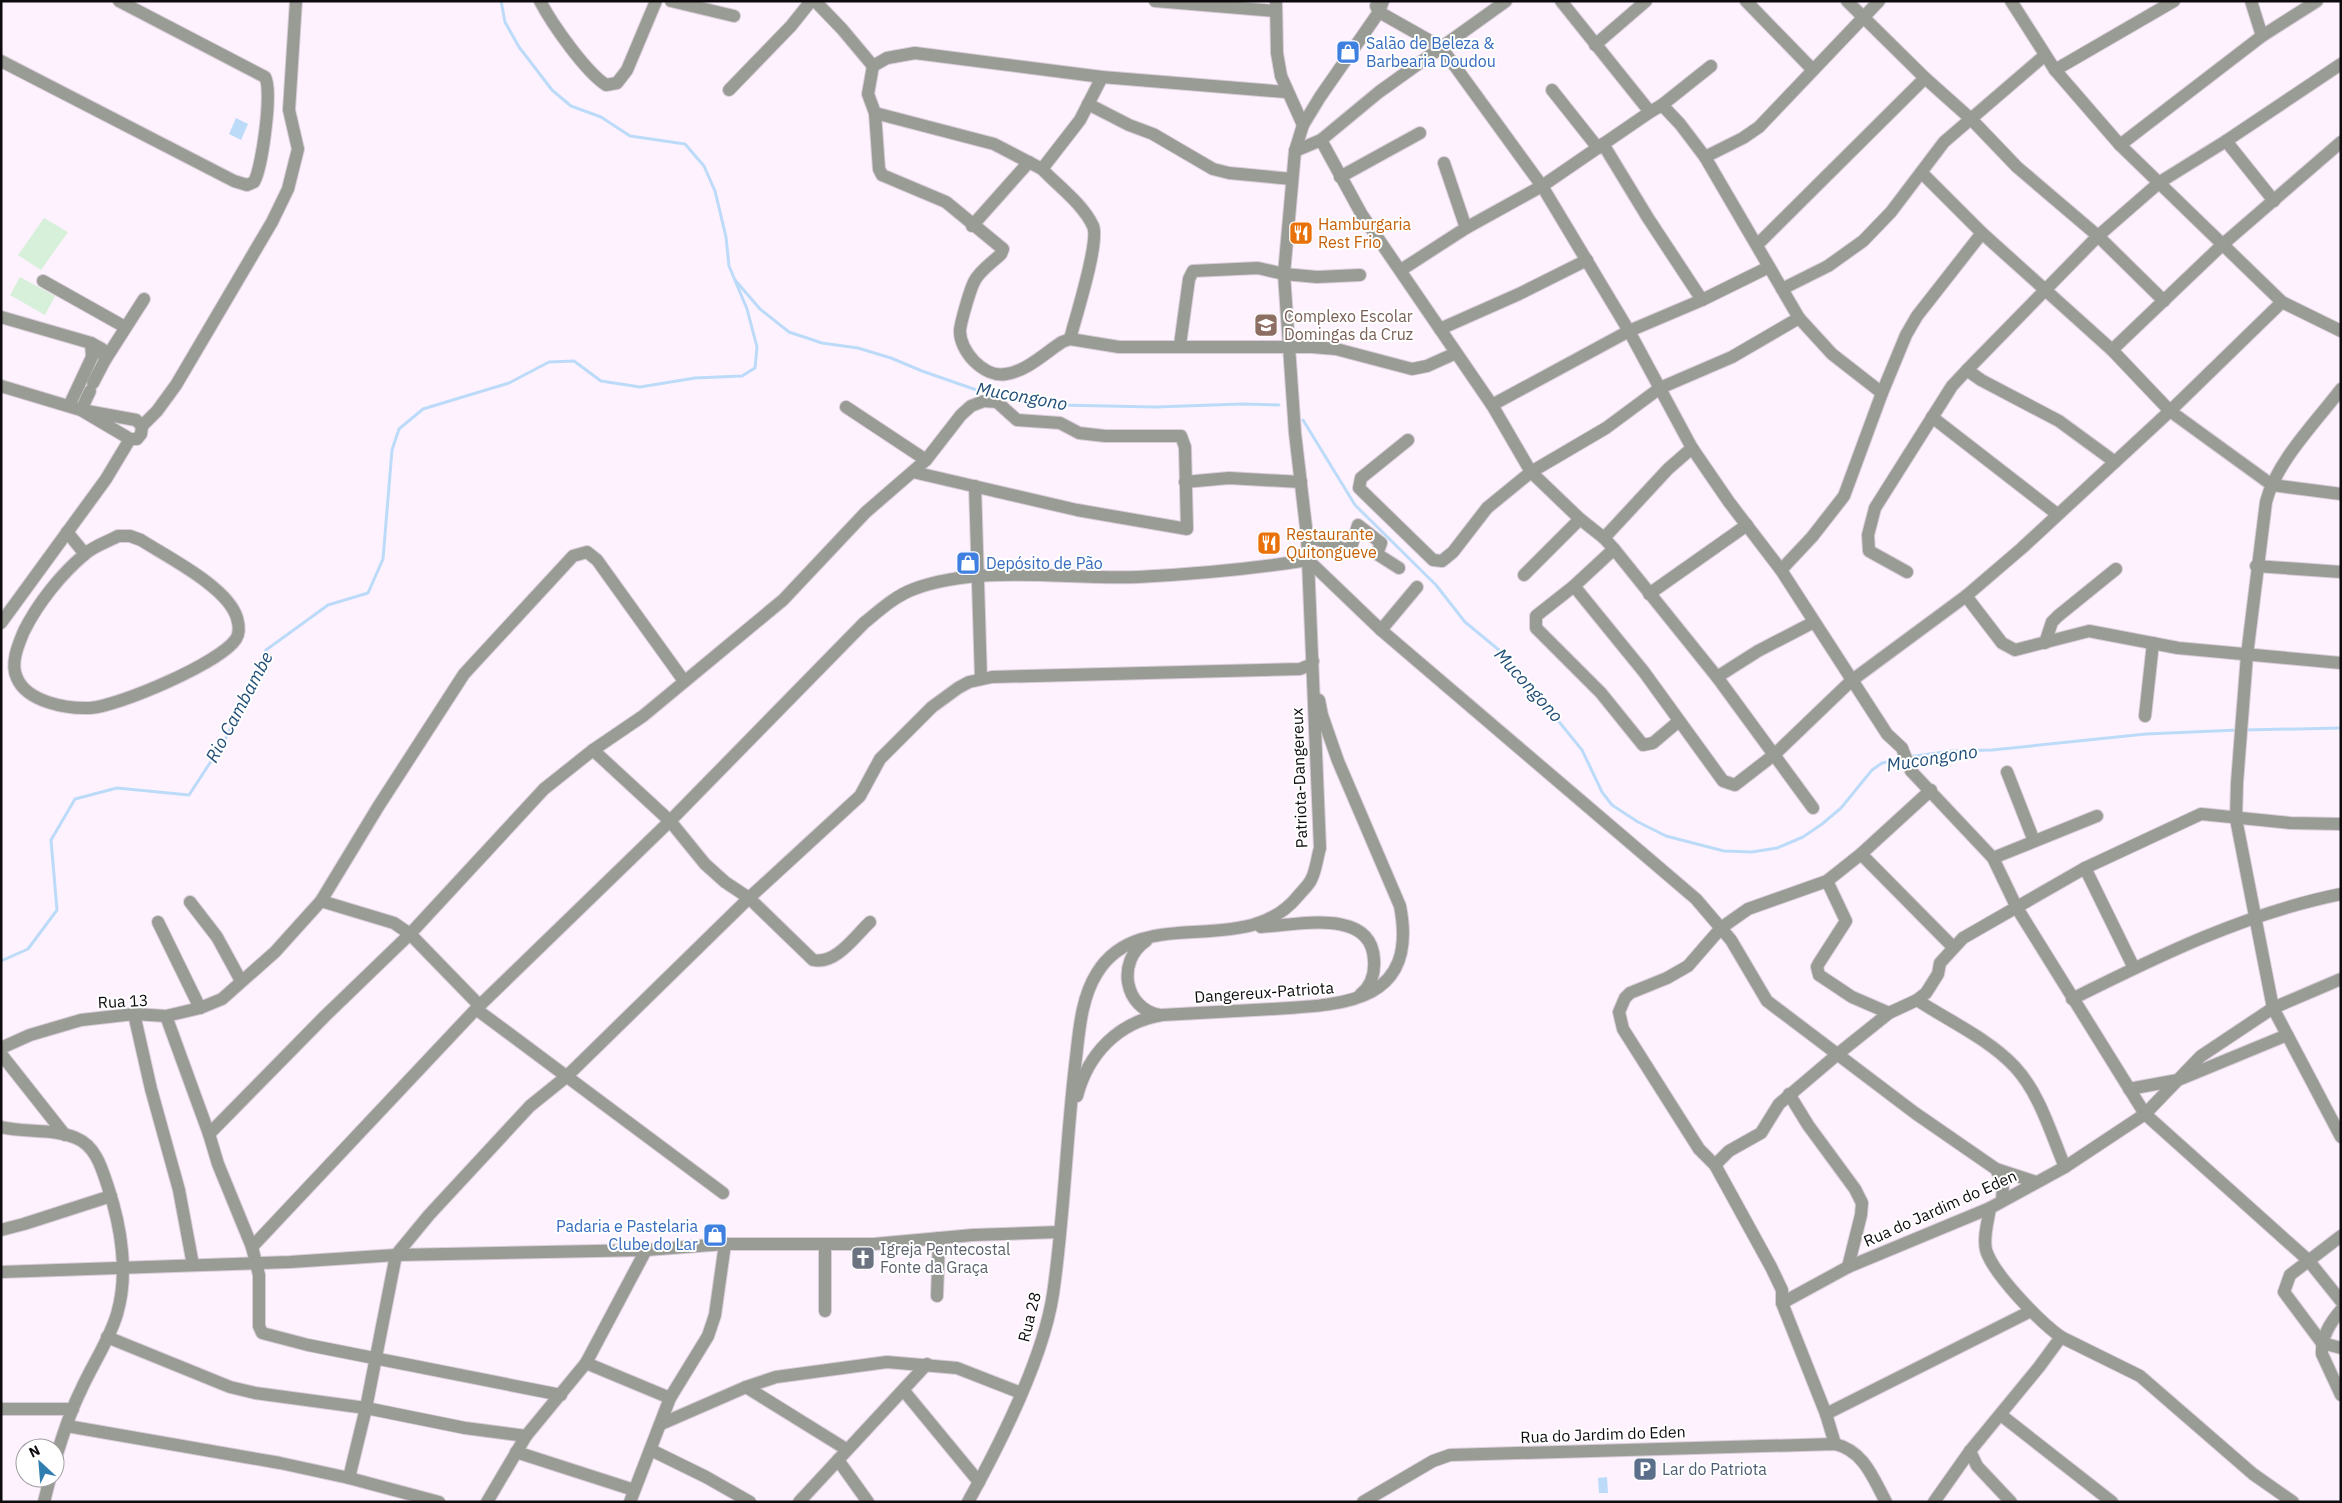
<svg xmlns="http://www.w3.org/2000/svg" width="2342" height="1503" viewBox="0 0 2342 1503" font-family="'IBM Plex Sans',sans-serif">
  <rect width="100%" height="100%" fill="#fef2fe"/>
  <g fill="#d7f0da">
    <path d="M 44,218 L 68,232 L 41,270 L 18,255 Z"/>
    <path d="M 20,277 L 55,296 L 45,315 L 10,295 Z"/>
  </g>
  <g fill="#bcdbf9">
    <path d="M 236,118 L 248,124 L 241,140 L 229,134 Z"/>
    <path d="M 1607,1477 L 1608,1493 L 1599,1493 L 1598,1478 Z"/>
  </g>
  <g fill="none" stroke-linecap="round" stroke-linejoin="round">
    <g stroke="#bcdbf9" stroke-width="3">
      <path d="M 735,280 L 760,309 L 789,332 L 822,343 L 858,348 L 891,358 L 922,371 L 988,394 L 1023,401 L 1058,405 L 1155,407 L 1242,404 L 1279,405"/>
      <path d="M 1303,420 L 1355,505 L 1436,585 L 1465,622 L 1499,650 L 1513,665 L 1582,750 L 1602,792 L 1612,805 L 1638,822 L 1666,836 L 1724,851 L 1752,852 L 1777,848 L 1803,837 L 1822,824 L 1841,808 L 1872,770 L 1882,763 L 1902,759"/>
      <path d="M 2244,730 L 2341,728"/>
      <path d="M 1908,757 L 1952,751 L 1992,750 L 2146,734 L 2238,730"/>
      <path d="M 1,961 L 28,949 L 57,910 L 51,840 L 75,799 L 117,788 L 189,795 L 225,740 L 266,650 L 328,605 L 368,593 L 383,559 L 392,450 L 399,429 L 423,409 L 509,383 L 549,362 L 574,361 L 601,381 L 640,387 L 695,378 L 742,376 L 755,368 L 757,347 L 747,309 L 729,266 L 726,237 L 715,191 L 704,166 L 685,144 L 630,136 L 601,117 L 571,106 L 552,90 L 519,47 L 505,22 L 501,1"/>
    </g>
    <g stroke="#d8cdd8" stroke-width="14">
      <g id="minor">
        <path d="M 540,1 C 552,24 585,71 606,85 L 617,83 L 627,70 L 656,1"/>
        <path d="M 671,1 L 734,16"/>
        <path d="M 815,1 L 842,29 L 873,66"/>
        <path d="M 1155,1 L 1275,11"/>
        <path d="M 1276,1 L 1277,53 L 1281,76 L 1303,125"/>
        <path d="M 1746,1 L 1813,70"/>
        <path d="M 1847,1 L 1925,78 L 1971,119 L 2017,167 L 2098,236 L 2164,301"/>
        <path d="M 2011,1 L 2055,70 L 2120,145 L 2282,302 L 2341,331"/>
        <path d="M 2251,1 L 2262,36"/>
        <path d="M 1376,6 L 1379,12 L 1441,47 L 1542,186 L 1629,331 L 1692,448 L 1729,502 L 1781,570 L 1887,734 L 1902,748 L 1911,771 L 1993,858 L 2017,908 L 2145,1114 L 2308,1260 L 2341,1301"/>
        <path d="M 1595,45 L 1646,1"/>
        <path d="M 1,61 L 234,181 L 247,185 L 254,182 C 262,168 273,90 265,77 L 119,1"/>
        <path d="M 2055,70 L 2174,1"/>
        <path d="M 729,90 L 791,26 L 811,1"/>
        <path d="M 1552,90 L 1598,148"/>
        <path d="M 1286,92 L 1102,77 L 915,53 L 887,58 L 873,66 L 868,94 L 875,113 L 879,169 L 882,175 L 946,202 L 1003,249 L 1001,254 C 993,262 979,271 974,282 C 970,290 961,321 960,330 C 959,351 984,378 1006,374 C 1027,371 1045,353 1062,342 L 1070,339 L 1119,347 L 1312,347 L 1336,349 L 1412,369 L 1427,366 L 1456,353"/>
        <path d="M 1088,104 L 1129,125 L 1153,134 L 1213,169 L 1229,173 L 1292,179"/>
        <path d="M 1662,105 L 1711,66"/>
        <path d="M 875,113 L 994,144 L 1042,169 L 1080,120 L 1102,77"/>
        <path d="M 1321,140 L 1362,215 L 1492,405 L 1531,472 L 1580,519 L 1604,538 L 1614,549 L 1717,677 L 1813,808"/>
        <path d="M 2226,141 L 2274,201"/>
        <path d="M 1603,144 L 1648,218 L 1702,300"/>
        <path d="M 2120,145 L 2262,36 L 2317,1"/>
        <path d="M 1295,151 L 1321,140 L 1379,92 L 1506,1"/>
        <path d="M 1705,157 L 1743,138 L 1759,127 L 1879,1"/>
        <path d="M 1444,163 L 1466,228"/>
        <path d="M 1042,169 C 1058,186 1083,204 1093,226 C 1100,242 1075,319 1070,339"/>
        <path d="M 1922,173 L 1982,233 L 2112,350 L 2170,411 L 2272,485 L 2341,494"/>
        <path d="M 1340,177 L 1420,133"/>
        <path d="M 972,226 L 1029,162"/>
        <path d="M 1757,245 L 1925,78"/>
        <path d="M 1401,270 L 1466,228 L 1542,186 L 1650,112"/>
        <path d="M 43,281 L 125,327"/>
        <path d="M 1782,289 L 1828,266 L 1863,241 L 1891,212 L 1944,142 L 2044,56"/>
        <path d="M 1,317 L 91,343 L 102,349 L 105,360"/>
        <path d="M 1799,318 L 1832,354 L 1882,393 L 1906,335 L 1917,316 L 1982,233"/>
        <path d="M 1440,329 L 1519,294 L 1587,260"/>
        <path d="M 1180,345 L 1189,279 L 1193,271 L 1258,268 L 1284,274 L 1317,277 L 1360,275"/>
        <path d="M 2112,350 L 2222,245 L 2341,142"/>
        <path d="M 93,383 L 105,360 L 144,299"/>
        <path d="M 1,386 L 81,410 L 136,420 L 142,426 L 141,434 L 137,439 L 130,439 L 81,410"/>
        <path d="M 2341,389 C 2316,422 2276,462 2266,502 L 2247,655 L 2237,783 L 2236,819 L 2273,1008 L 2341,1137"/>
        <path d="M 1492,405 L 1629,331 L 1702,300 L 1769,267"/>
        <path d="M 69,406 L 92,357 L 91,343"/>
        <path d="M 846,407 L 926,460"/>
        <path d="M 81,410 L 90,391"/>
        <path d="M 1932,417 L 2057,514"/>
        <path d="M 142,426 L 157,411 L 176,385 L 272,222 L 288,189 L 298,149 L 289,110 L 296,1"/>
        <path d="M 1408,440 L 1361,478 L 1359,488 L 1433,560 L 1442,561 L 1453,552 L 1487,508 L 1531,472 L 1606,428 L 1660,388 L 1732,357 L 1799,318 L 1705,157 L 1680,124 L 1662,105 L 1650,112 L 1561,1"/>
        <path d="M 2115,462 L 2059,421 L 1981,380 L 1967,370 L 2098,236 L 2160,182 L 2226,141 L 2341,64"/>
        <path d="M 1185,482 L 1229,478 L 1301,482"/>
        <path d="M 975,486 L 981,679"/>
        <path d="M 67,532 L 85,554"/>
        <path d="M 118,536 L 130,536 L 141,540 C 167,557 228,587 237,618 C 239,625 240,633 236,639 C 220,663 119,706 90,708 C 67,709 27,702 17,678 C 10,664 18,645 24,631 C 38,603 61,574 85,554 C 94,546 107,542 118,536 Z"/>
        <path d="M 1307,536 L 1350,551 L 1358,525 L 1381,543 L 1377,554 L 1399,568"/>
        <path d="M 1604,538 L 1668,469 L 1692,448"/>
        <path d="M 1614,549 L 1574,586 L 1536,616 L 1536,628 L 1601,693 L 1643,745 L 1653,743 L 1679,721"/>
        <path d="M 1308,560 L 1381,630 L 1696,899 L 1731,940 L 1767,1001 L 1915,1113 L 1996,1169 L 2003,1184 L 2002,1201"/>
        <path d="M 2256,566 L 2341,572"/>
        <path d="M 1781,570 L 1812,537 L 1844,496 L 1882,393"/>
        <path d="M 1907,572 L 1869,551 L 1868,535 L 1875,508 L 1952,386 L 1967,370"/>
        <path d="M 1524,575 L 1580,519"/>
        <path d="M 1574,586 L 1644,672 L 1723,781 L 1735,785 L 1775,754 L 1851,681 L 1966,596 L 2022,548 L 2170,411 L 2282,302"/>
        <path d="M 1649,594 L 1747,525"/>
        <path d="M 1966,596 L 2002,643 L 2015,650 L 2089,631 L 2178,648 L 2341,663"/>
        <path d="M 1,623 L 106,479 L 130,439"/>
        <path d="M 1381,630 L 1417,587"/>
        <path d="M 2045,643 L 2052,622 L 2058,616 L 2116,569"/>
        <path d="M 1717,677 L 1758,651 L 1814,622"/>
        <path d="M 2145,716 L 2153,643"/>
        <path d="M 593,750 L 670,821 L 705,864 L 725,882 L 749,898 L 813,960 C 836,965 855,936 870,922"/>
        <path d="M 2007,772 L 2034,841"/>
        <path d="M 1861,854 L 1953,947"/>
        <path d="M 1993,858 L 2097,816"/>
        <path d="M 2085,868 L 2134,968"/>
        <path d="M 1827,881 L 1846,921 L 1819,963 L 1817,967 L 1819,975 L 1852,997 L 1889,1013"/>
        <path d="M 321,901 L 394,923 L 410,934 L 480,1006"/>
        <path d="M 190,902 L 217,937 L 241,981"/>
        <path d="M 158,922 L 200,1008"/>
        <path d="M 1261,927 C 1296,925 1372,907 1374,960 C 1375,973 1371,986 1361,994"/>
        <path d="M 1146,941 C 1116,961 1124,1009 1160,1015"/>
        <path d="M 2072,999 C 2158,956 2246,913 2341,894"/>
        <path d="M 1917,1000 C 1949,1021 1989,1039 2015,1067 C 2040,1094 2051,1134 2065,1167"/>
        <path d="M 476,1009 L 723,1193"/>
        <path d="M 134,1014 L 151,1089 L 179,1190 L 193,1265"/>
        <path d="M 166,1016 L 209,1134 L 218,1164 L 252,1247 L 259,1275 L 259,1326 L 262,1333 L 308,1345 L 561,1395"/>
        <path d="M 1,1048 L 30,1035 L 81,1020 L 134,1014 L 166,1016 L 200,1008 L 222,999 L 275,952 L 321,901 L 378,807 L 464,674 L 573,556 L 587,552 L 597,560 L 684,681"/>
        <path d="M 1,1054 L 65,1135"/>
        <path d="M 2129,1089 L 2178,1080 L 2287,1035"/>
        <path d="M 1789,1094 L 1808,1125 L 1855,1189 L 1862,1203 L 1861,1215 L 1848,1267"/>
        <path d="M 1077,1096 C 1088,1054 1118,1022 1162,1015 C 1198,1013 1235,1011 1272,1009 C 1344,1005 1419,1003 1400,906 L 1338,761 L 1322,715 L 1319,700"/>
        <path d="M 1,1127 C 26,1133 53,1128 76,1138 C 96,1146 102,1169 108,1187 C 121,1226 129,1274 117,1314 C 109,1341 92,1365 81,1390 C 70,1412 62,1437 55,1461"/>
        <path d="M 209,1134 L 325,1016 L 410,934 L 544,789 L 593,750 L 643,716 L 783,600 L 866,512 L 926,460 L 961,415 L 971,406 L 984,401 L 997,402 L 1017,420 L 1060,423 L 1079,433 L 1105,436 L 1181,436 L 1185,447 L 1187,529 L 1077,510 L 913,472"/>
        <path d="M 1715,1165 L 1729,1151 L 1761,1133 L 1779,1104 L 1839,1053 L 1889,1013 L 1917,1000 L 1926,993 L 1938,974 L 1940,963 L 1963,938 L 2085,868 L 2201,814 L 2290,823 L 2341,824"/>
        <path d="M 1996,1169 L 2036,1182"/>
        <path d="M 1,1230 L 24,1224 L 111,1196"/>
        <path d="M 2341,1236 L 2290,1275 L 2284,1292 L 2322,1343 L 2341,1348"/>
        <path d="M 252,1247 L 476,1009 L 670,821 L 864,623 C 880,610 895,596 914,589 C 982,564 1068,580 1138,577 C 1195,574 1252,569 1308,560"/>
        <path d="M 1,1272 L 290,1262 L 396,1255 L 646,1250 L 725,1244 L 874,1244 L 973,1235 L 1059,1232"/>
        <path d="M 937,1296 L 939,1238"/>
        <path d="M 1782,1303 L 1848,1267 L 1990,1208 L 2065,1167 L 2145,1114 L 2201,1056 L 2273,1008 L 2341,979"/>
        <path d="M 2341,1310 C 2330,1323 2321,1337 2322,1354 L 2341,1395"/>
        <path d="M 825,1311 L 825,1244"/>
        <path d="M 107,1337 L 230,1387 L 255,1393 L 366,1408 L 465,1428 L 526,1436"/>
        <path d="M 2061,1337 L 2140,1376 L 2253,1474 L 2293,1502"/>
        <path d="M 586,1363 L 670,1398"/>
        <path d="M 746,1387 L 846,1449"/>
        <path d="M 904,1391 L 979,1482"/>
        <path d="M 1,1409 L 73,1409"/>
        <path d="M 1826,1414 L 2031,1311"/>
        <path d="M 2001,1415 L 2112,1502"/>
        <path d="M 661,1424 L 746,1387 L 776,1377 L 887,1362 L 957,1368 L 1021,1393"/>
        <path d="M 67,1426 L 280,1463 L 349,1478 L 439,1502"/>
        <path d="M 1835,1444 L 1826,1414 L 1782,1303 L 1782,1290 L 1771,1267 L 1715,1165 L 1699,1149 L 1623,1029 L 1619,1012 L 1625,998 L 1630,993 L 1667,978 L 1688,966 L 1721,928 L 1748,909 L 1827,881 L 1861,854 L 1931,790"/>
        <path d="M 651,1450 L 706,1477 L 750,1502"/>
        <path d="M 1970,1451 L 1977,1466 L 2011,1502"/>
        <path d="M 516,1452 L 634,1490"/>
        <path d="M 838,1460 L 868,1502"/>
        <path d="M 349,1478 L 366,1408 L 396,1255 L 429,1215 L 530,1106 L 566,1077 L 749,898 L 860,796 L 880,759 L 932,707 L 958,688 L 969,682 L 992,677 L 1300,669 L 1310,665 L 1313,661"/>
        <path d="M 44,1502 L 50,1478"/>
        <path d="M 487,1502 L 526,1436 L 586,1363 L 646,1250"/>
        <path d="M 630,1502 L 670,1398 L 708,1336 L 715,1315 L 725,1244"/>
        <path d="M 799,1502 L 927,1364"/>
        <path d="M 968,1502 C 1000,1444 1043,1360 1053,1294 C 1064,1219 1066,1142 1075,1066 C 1079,1035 1080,1000 1097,973 C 1141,901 1246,961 1298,896 C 1302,891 1308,886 1311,880 C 1316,871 1317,858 1320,848 L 1307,536 L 1295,433 L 1284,274 L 1295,151 L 1303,125 L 1320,97 L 1379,12 L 1383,1"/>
        <path d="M 1363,1502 L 1433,1461 L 1450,1455 L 1835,1444 C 1864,1451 1873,1478 1886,1502"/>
        <path d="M 1934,1502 L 1970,1451 L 2039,1367 L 2061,1337 C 2040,1322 1993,1274 1986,1250 C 1983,1237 1988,1221 1990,1208"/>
      </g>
    </g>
    <use href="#minor" stroke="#999b95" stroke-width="12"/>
  </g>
  <defs>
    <g id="shop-square" transform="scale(1.25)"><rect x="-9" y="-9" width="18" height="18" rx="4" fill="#3f7fe0" stroke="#fff"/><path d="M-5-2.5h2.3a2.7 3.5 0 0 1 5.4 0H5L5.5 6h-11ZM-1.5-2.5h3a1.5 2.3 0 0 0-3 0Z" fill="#fff"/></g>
    <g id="restaurant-square" transform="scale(1.25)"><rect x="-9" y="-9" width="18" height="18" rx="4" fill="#e8710a" stroke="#fff"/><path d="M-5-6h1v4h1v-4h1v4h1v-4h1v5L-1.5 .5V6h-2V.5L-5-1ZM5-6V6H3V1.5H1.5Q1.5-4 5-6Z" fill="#fff"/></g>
    <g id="school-square" transform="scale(1.25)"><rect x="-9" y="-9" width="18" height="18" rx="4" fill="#8d6e63" stroke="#fff"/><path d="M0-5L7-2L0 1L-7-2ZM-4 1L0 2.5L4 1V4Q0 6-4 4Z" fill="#fff"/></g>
    <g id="church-square" transform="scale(1.25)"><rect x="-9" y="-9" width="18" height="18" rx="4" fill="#6b7280" stroke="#fff"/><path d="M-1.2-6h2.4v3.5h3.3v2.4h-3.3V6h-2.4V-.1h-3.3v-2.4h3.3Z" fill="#fff"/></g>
    <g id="parking-square" transform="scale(1.25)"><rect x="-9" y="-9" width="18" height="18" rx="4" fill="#5c6f8a" stroke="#fff"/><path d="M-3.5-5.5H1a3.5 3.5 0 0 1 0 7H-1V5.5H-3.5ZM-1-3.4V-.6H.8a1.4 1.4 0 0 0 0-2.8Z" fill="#fff"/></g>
  </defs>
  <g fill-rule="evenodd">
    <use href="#shop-square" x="1348" y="52"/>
    <use href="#restaurant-square" x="1301" y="233"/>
    <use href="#school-square" x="1266" y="325"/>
    <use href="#restaurant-square" x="1269" y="543"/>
    <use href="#shop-square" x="968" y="563"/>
    <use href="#shop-square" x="715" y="1235"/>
    <use href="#church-square" x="863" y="1258"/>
    <use href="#parking-square" x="1645" y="1469"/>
  </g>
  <g text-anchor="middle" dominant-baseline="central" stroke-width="4" stroke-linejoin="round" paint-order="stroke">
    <g font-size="16" fill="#366cbe" stroke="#fff" text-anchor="start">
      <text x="1366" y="43">Salão de Beleza &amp;<tspan x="1366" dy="18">Barbearia Doudou</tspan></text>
      <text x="986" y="563">Depósito de Pão</text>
      <text x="698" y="1226" text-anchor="end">Padaria e Pastelaria<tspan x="698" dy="18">Clube do Lar</tspan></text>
    </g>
    <g font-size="16" fill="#c56008" stroke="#fff" text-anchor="start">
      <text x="1318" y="224">Hamburgaria<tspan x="1318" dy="18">Rest Frio</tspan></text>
      <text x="1286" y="534">Restaurante<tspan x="1286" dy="18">Quitongueve</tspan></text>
    </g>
    <g font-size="16" fill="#785e54" stroke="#fff" text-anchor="start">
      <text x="1284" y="316">Complexo Escolar<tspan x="1284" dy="18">Domingas da Cruz</tspan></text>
    </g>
    <g font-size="16" fill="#0e0b0e" stroke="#fff">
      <text transform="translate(1299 778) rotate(-92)">Patriota-Dangereux</text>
      <text transform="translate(1264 992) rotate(-4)">Dangereux-Patriota</text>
      <text transform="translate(123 1001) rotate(-3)">Rua 13</text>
      <text transform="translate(1940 1208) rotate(-24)">Rua do Jardim do Eden</text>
      <text transform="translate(1029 1317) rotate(-76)">Rua 28</text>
      <text transform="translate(1603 1434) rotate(-2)">Rua do Jardim do Eden</text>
    </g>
    <g font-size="16" fill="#5b616d" stroke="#fff" text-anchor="start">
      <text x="880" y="1249">Igreja Pentecostal<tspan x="880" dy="18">Fonte da Graça</tspan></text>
    </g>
    <g font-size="16" fill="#4e5e75" stroke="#fff" text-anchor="start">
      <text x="1662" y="1469">Lar do Patriota</text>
    </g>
    <g font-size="18" font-style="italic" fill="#235078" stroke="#fff">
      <text transform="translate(1022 396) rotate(10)">Mucongono</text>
      <text transform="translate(1529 685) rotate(48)">Mucongono</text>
      <text transform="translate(239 707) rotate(-62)">Rio Cambambe</text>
      <text transform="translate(1932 758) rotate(-9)">Mucongono</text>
    </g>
  </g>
  <rect width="2342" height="1503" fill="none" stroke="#0e0b0e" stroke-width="5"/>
  <g transform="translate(40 1463) rotate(334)"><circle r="24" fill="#ffffff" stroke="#9f9d9f"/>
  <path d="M0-4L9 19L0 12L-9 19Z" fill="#327db0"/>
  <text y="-8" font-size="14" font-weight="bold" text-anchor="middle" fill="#0e0b0e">N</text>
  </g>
</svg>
